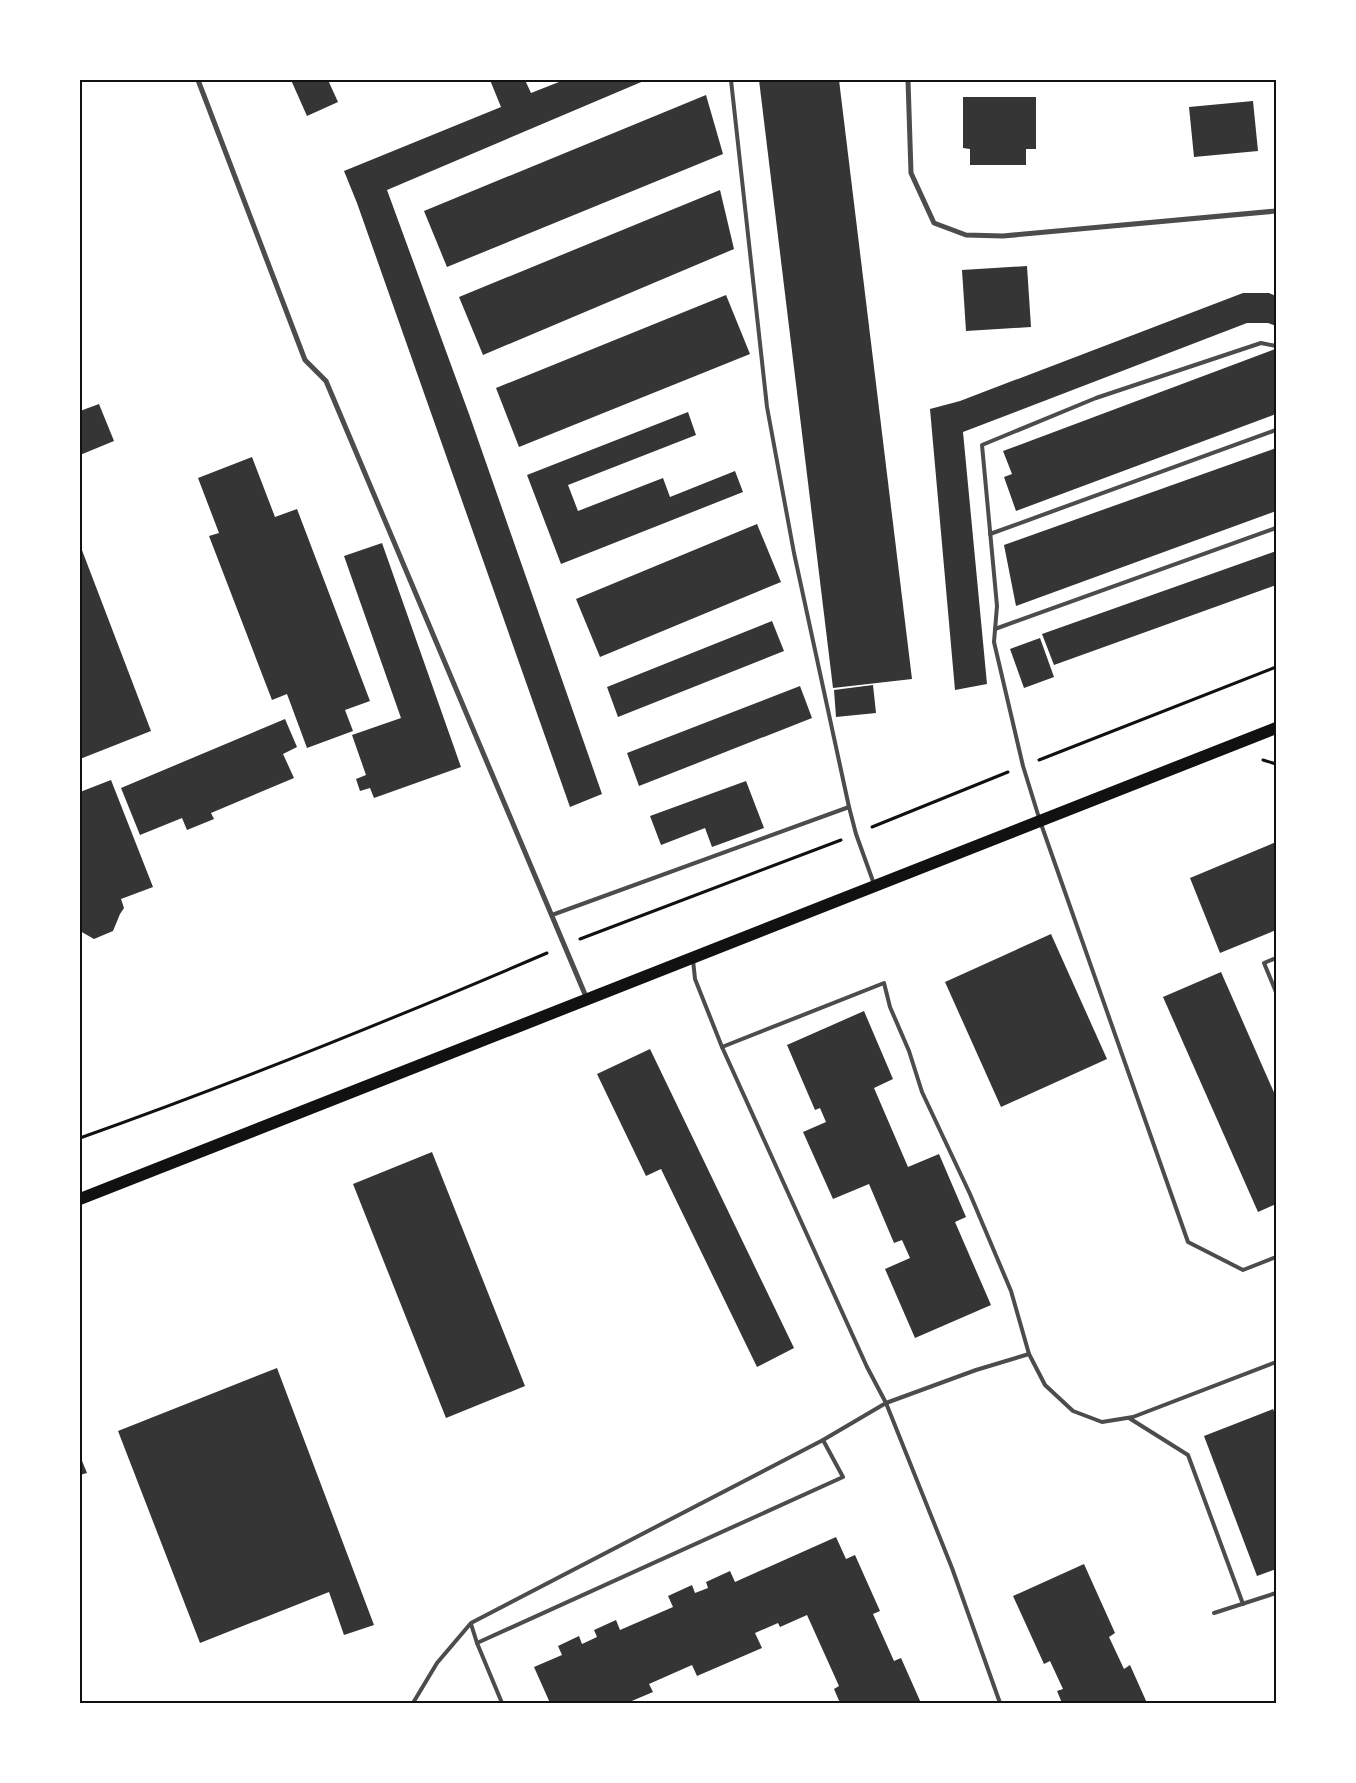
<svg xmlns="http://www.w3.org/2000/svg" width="1356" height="1783" viewBox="0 0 1356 1783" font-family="'Nunito Sans',sans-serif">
  <rect width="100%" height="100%" fill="#fff"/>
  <g fill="#353535">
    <path d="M 291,80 L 328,80 L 338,102 L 307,116 Z"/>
    <path d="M 490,80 L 525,80 L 531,93 L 564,80 L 646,80 L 387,190 L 469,414 L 602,794 L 570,807 L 357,203 L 344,171 L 501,107 Z"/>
    <path d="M 759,80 L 839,80 L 912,679 L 833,688 Z"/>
    <path d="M 706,95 L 723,154 L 447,267 L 424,211 Z"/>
    <path d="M 963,97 L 1036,97 L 1036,149 L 1026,149 L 1026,165 L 970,165 L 970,149 L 963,148 Z"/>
    <path d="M 1253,101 L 1258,151 L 1194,157 L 1189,107 Z"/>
    <path d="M 720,190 L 734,249 L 483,355 L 459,297 Z"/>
    <path d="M 1027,266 L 1031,327 L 966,331 L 962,270 Z"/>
    <path d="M 1243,293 L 1269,293 L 1276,296 L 1276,326 L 1268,323 L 1247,323 L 963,432 L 987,684 L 955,690 L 930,409 L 960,401 Z"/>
    <path d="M 726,295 L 750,354 L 519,447 L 496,388 Z"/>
    <path d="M 1275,349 L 1276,414 L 1016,511 L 1004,477 L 1012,474 L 1003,451 Z"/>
    <path d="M 99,404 L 114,441 L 80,455 L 80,411 Z"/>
    <path d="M 688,412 L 696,435 L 568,485 L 578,511 L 663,478 L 670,497 L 735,471 L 743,492 L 561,564 L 527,475 Z"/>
    <path d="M 1276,448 L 1276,511 L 1016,606 L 1004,545 Z"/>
    <path d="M 252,457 L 275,517 L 297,509 L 370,701 L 345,710 L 353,731 L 307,748 L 287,694 L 272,700 L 209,536 L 219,533 L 198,478 Z"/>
    <path d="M 757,524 L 781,582 L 600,657 L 576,599 Z"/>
    <path d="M 382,543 L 461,767 L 374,798 L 370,788 L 360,791 L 356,779 L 366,775 L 352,735 L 401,718 L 344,556 Z"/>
    <path d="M 80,545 L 151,731 L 80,759 Z"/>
    <path d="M 1276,551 L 1276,585 L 1054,665 L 1042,634 Z"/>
    <path d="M 772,621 L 784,651 L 618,717 L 607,687 Z"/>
    <path d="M 1040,638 L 1054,677 L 1024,688 L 1010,649 Z"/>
    <path d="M 873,685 L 876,713 L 836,717 L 834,690 Z"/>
    <path d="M 800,686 L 812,718 L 639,786 L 627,753 Z"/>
    <path d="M 285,719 L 297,747 L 283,754 L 294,778 L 211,813 L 214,819 L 187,830 L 182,818 L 140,835 L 121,788 Z"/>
    <path d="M 111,780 L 153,887 L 121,899 L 124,908 L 120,914 L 113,931 L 94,939 L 80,931 L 80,792 Z"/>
    <path d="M 746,781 L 764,828 L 712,847 L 705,828 L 661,845 L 650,816 Z"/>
    <path d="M 1276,842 L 1276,930 L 1220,953 L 1190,878 Z"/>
    <path d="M 1051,934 L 1107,1059 L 1001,1107 L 945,982 Z"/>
    <path d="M 1221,972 L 1276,1097 L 1276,1204 L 1258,1212 L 1163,997 Z"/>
    <path d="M 864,1011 L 893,1079 L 874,1088 L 908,1167 L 939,1154 L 966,1217 L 955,1222 L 991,1305 L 915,1338 L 885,1269 L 910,1258 L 902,1240 L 894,1243 L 869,1184 L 833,1199 L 803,1132 L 826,1122 L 820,1108 L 815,1110 L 787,1045 Z"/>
    <path d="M 650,1049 L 794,1348 L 757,1367 L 661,1169 L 646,1176 L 597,1074 Z"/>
    <path d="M 432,1152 L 525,1386 L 446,1418 L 353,1184 Z"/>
    <path d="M 277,1368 L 374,1625 L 344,1635 L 329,1592 L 200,1643 L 118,1431 Z"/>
    <path d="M 1273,1409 L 1276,1416 L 1276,1569 L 1257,1576 L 1204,1436 Z"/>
    <path d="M 80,1456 L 87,1473 L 80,1475 Z"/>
    <path d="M 836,1537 L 846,1559 L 855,1555 L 880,1611 L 873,1614 L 894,1661 L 901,1658 L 921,1703 L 840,1703 L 834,1689 L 839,1686 L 807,1615 L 780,1627 L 778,1623 L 755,1633 L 762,1648 L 697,1676 L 692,1665 L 649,1684 L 653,1692 L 627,1703 L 550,1703 L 534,1667 L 562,1655 L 558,1646 L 579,1636 L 582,1644 L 597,1637 L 594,1630 L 616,1620 L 620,1630 L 673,1607 L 668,1596 L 692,1585 L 695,1593 L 708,1588 L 706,1582 L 730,1571 L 735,1582 Z"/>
    <path d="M 1084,1564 L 1115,1633 L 1109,1637 L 1124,1669 L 1130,1665 L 1147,1703 L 1062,1703 L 1057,1691 L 1063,1689 L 1050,1661 L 1044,1664 L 1013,1596 Z"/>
  </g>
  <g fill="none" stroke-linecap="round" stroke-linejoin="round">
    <g stroke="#111" stroke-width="3">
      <path d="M 1039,760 L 1276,667"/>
      <path d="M 1263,760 L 1276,764"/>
      <path d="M 872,827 L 1008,772"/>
      <path d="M 580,939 L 841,840"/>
      <path d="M 80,1138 C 238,1082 393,1019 547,953"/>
    </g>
    <g stroke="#4c4c4c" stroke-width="4">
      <path d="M 731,80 L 767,407 L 794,553 L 849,807 L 856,834 L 874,884"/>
      <path d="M 1276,346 L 1261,343 L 1096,398 L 982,445 L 997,606 L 994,642 L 1023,766 L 1040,821 L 1188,1242 L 1243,1270 L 1276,1257"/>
      <path d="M 990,534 L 1276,430"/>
      <path d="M 995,629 L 1276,528"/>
      <path d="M 552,915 L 849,807"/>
      <path d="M 1276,958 L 1264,963 L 1276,992"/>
      <path d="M 693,960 L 695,979 L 722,1047 L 867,1367 L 886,1403 L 952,1568 L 1000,1703"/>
      <path d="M 722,1047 L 884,983 L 890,1007 L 909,1051 L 922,1092 L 970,1194 L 1011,1291 L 1029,1354"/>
      <path d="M 1129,1418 L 1188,1455 L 1243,1604"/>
      <path d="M 1214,1613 L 1276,1593"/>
      <path d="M 471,1624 L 477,1643 L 502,1703"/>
      <path d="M 477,1643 L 843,1477 L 823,1440"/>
      <path d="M 413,1703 L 437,1663 L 471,1623 L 823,1440 L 886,1403 L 976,1370 L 1029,1354 L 1045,1385 L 1073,1411 L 1102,1422 L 1133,1417 L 1276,1362"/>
    </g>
    <g stroke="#4c4c4c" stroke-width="5">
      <path d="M 198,80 L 305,360 L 326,381 L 587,999"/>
      <path d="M 908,80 L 911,173 L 934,223 L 966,235 L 1003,236 L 1276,211"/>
    </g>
    <path stroke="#111" stroke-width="12" d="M 80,1199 L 1276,728"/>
  </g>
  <rect width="1356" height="1783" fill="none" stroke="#ffffff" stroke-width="162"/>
  <rect x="81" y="81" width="1194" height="1621" fill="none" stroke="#111" stroke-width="2"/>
</svg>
